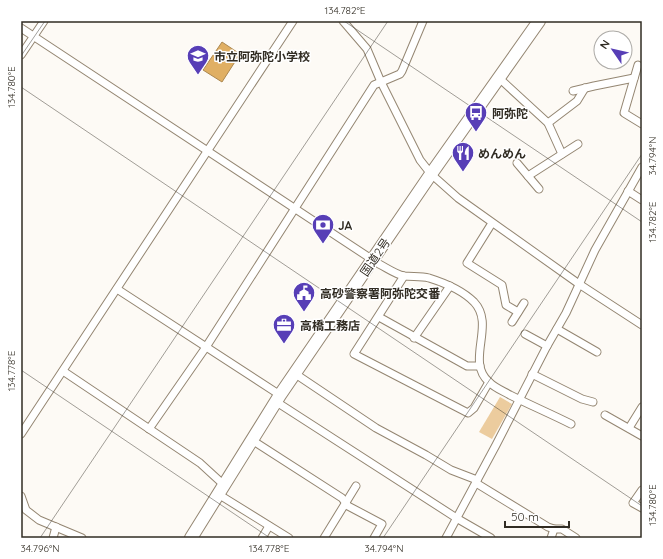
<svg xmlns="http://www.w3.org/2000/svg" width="663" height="559" viewBox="0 0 663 559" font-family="Quicksand,'Noto Sans JP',sans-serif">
  <rect width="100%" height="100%" fill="#fdfaf5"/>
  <path fill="#eccc9e" d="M 500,397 L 512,404 L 492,439 L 479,432 Z"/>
  <path fill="#e0af63" stroke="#ac8850" d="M 222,42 L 240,54 L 222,82 L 203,70 Z"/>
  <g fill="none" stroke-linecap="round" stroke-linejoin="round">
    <g stroke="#948672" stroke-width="9">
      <g id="minor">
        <path d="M 343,21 L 367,49 L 381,82 L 420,160 L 431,174 L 458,198 L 579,284 L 642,325"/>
        <path d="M 21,28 L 379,264 C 387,268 395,274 404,276 C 412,277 421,276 429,278 C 445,283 462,290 474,302 C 496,325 465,361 489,382 C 495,388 503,391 510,395 C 530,405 551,414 571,424"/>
        <path d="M 21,55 L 44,21"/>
        <path d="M 638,65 L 624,113 L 642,124"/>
        <path d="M 499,78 L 548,123 L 562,154"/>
        <path d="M 573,91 L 594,86 L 634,78"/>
        <path d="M 548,123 L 577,101 L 585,88"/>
        <path d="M 517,163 L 539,189"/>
        <path d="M 528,176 L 578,144"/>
        <path d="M 628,191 L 642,200"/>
        <path d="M 492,223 L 467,263 L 502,285 L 506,305 L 518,312"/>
        <path d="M 404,276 L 354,354 L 468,413 L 474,408 L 489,382"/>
        <path d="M 117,289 L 280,395"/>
        <path d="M 379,317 L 467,366 L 480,366"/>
        <path d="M 512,322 L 524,303"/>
        <path d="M 557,329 L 597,352"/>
        <path d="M 525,334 L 547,346"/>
        <path d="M 414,338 L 450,286"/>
        <path d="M 63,371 L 200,463 L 224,485"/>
        <path d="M 294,373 L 376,428 L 426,455 L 451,470 L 477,480"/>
        <path d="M 532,374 L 582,399 L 593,402"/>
        <path d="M 275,401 L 458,519 L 491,538"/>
        <path d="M 605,415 L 642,436"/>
        <path d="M 629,428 L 642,407"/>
        <path d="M 149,429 L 206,347 L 374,85 L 400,74 L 402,71 L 423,21"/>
        <path d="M 21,434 L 293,21"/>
        <path d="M 252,440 L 342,498 L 348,506 L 382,524 L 374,538"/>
        <path d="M 476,483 L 548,527 L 554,529 L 562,529 L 576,538"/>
        <path d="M 642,490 L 633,503 L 642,508"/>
        <path d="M 218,494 L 289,538"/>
        <path d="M 21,496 L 26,510 L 39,520 L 82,538"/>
        <path d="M 53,538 L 56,527"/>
        <path d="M 262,538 L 269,526"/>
        <path d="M 324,538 L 356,486"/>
        <path d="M 446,538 L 496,445 L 547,346 L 566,313 L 595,250 L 642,167"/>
        <path d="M 551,538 L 554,529"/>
      </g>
    </g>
    <g stroke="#948672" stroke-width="14">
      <path id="trunk" d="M 191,538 L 280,395 L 431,174 L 539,21"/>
    </g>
    <use href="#minor" stroke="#fff" stroke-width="7"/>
    <use href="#trunk" stroke="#fff" stroke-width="12"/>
  </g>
  <path fill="none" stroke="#312c23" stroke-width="1" stroke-opacity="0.45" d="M 344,21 L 642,222M 21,56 L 45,21M 21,87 L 642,506M 21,370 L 270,538M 40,538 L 388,21M 383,538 L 642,154"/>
  <defs>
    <g id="school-pin" transform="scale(1.15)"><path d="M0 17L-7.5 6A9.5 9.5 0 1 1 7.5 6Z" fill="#573eb6" stroke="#fff"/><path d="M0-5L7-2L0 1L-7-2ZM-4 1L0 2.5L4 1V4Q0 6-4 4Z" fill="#fff"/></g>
    <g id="bus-pin" transform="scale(1.15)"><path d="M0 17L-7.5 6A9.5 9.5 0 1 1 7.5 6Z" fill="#573eb6" stroke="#fff"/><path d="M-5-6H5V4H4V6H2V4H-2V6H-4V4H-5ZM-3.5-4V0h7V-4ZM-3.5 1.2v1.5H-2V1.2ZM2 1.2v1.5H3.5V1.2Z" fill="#fff"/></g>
    <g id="restaurant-pin" transform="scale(1.15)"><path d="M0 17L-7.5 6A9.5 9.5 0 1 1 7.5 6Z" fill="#573eb6" stroke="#fff"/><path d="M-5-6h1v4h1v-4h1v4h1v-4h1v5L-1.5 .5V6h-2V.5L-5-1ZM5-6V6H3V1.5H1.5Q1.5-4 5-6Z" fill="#fff"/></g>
    <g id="bank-pin" transform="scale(1.15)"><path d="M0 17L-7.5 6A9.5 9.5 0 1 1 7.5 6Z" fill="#573eb6" stroke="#fff"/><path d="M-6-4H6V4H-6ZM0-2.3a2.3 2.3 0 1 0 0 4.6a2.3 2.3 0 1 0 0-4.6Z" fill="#fff"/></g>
    <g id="civic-pin" transform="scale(1.15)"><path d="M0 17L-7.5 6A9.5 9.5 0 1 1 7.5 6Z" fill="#573eb6" stroke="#fff"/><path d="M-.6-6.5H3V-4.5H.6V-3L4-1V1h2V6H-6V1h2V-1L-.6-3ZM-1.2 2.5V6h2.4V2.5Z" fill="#fff"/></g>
    <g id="office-pin" transform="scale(1.15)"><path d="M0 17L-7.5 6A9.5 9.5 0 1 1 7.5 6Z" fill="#573eb6" stroke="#fff"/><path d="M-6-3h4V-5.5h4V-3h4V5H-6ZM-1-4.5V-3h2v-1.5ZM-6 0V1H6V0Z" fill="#fff"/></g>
  </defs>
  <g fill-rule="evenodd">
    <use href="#school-pin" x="198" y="56"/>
    <use href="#bus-pin" x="476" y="113"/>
    <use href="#restaurant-pin" x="463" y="153"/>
    <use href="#bank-pin" x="323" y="225"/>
    <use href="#civic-pin" x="304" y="293"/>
    <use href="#office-pin" x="284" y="325"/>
  </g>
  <g text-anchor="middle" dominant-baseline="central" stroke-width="3" stroke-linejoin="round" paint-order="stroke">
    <g font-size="12" font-weight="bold" fill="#312c23" stroke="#fff" text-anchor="start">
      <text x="214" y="56">市立阿弥陀小学校</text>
      <text x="492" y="113">阿弥陀</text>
      <text x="478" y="153">めんめん</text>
      <text x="338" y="225">JA</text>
      <text x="320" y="293">高砂警察署阿弥陀交番</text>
      <text x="300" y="325">高橋工務店</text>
    </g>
    <g font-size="12" fill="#312c23" stroke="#fff">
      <text transform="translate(375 257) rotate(-56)">国道2号</text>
    </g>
  </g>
  <rect width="663" height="559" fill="none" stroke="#ffffff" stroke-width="44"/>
  <g transform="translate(613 50) rotate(304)"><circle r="19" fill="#ffffff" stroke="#adaba7"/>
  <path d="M0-3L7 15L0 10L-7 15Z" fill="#573eb6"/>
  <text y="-6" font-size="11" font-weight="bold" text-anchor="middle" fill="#312c23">N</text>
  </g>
  <path d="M505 521v6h64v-6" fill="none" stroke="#312c23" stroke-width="2"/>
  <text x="511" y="521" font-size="12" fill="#312c23" stroke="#ffffff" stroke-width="3" paint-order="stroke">50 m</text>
  <rect x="22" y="22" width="619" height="515" fill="none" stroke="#312c23" stroke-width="1.5"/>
  <g font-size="10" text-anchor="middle" fill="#312c23">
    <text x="345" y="14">134.782°E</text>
    <text transform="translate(11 87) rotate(-90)" y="4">134.780°E</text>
    <text transform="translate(652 156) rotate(-90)" y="4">34.794°N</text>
    <text transform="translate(652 222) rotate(-90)" y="4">134.782°E</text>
    <text transform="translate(11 371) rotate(-90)" y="4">134.778°E</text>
    <text transform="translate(652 505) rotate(-90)" y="4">134.780°E</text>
    <text x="40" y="552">34.796°N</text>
    <text x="269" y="552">134.778°E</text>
    <text x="384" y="552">34.794°N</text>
  </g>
</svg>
